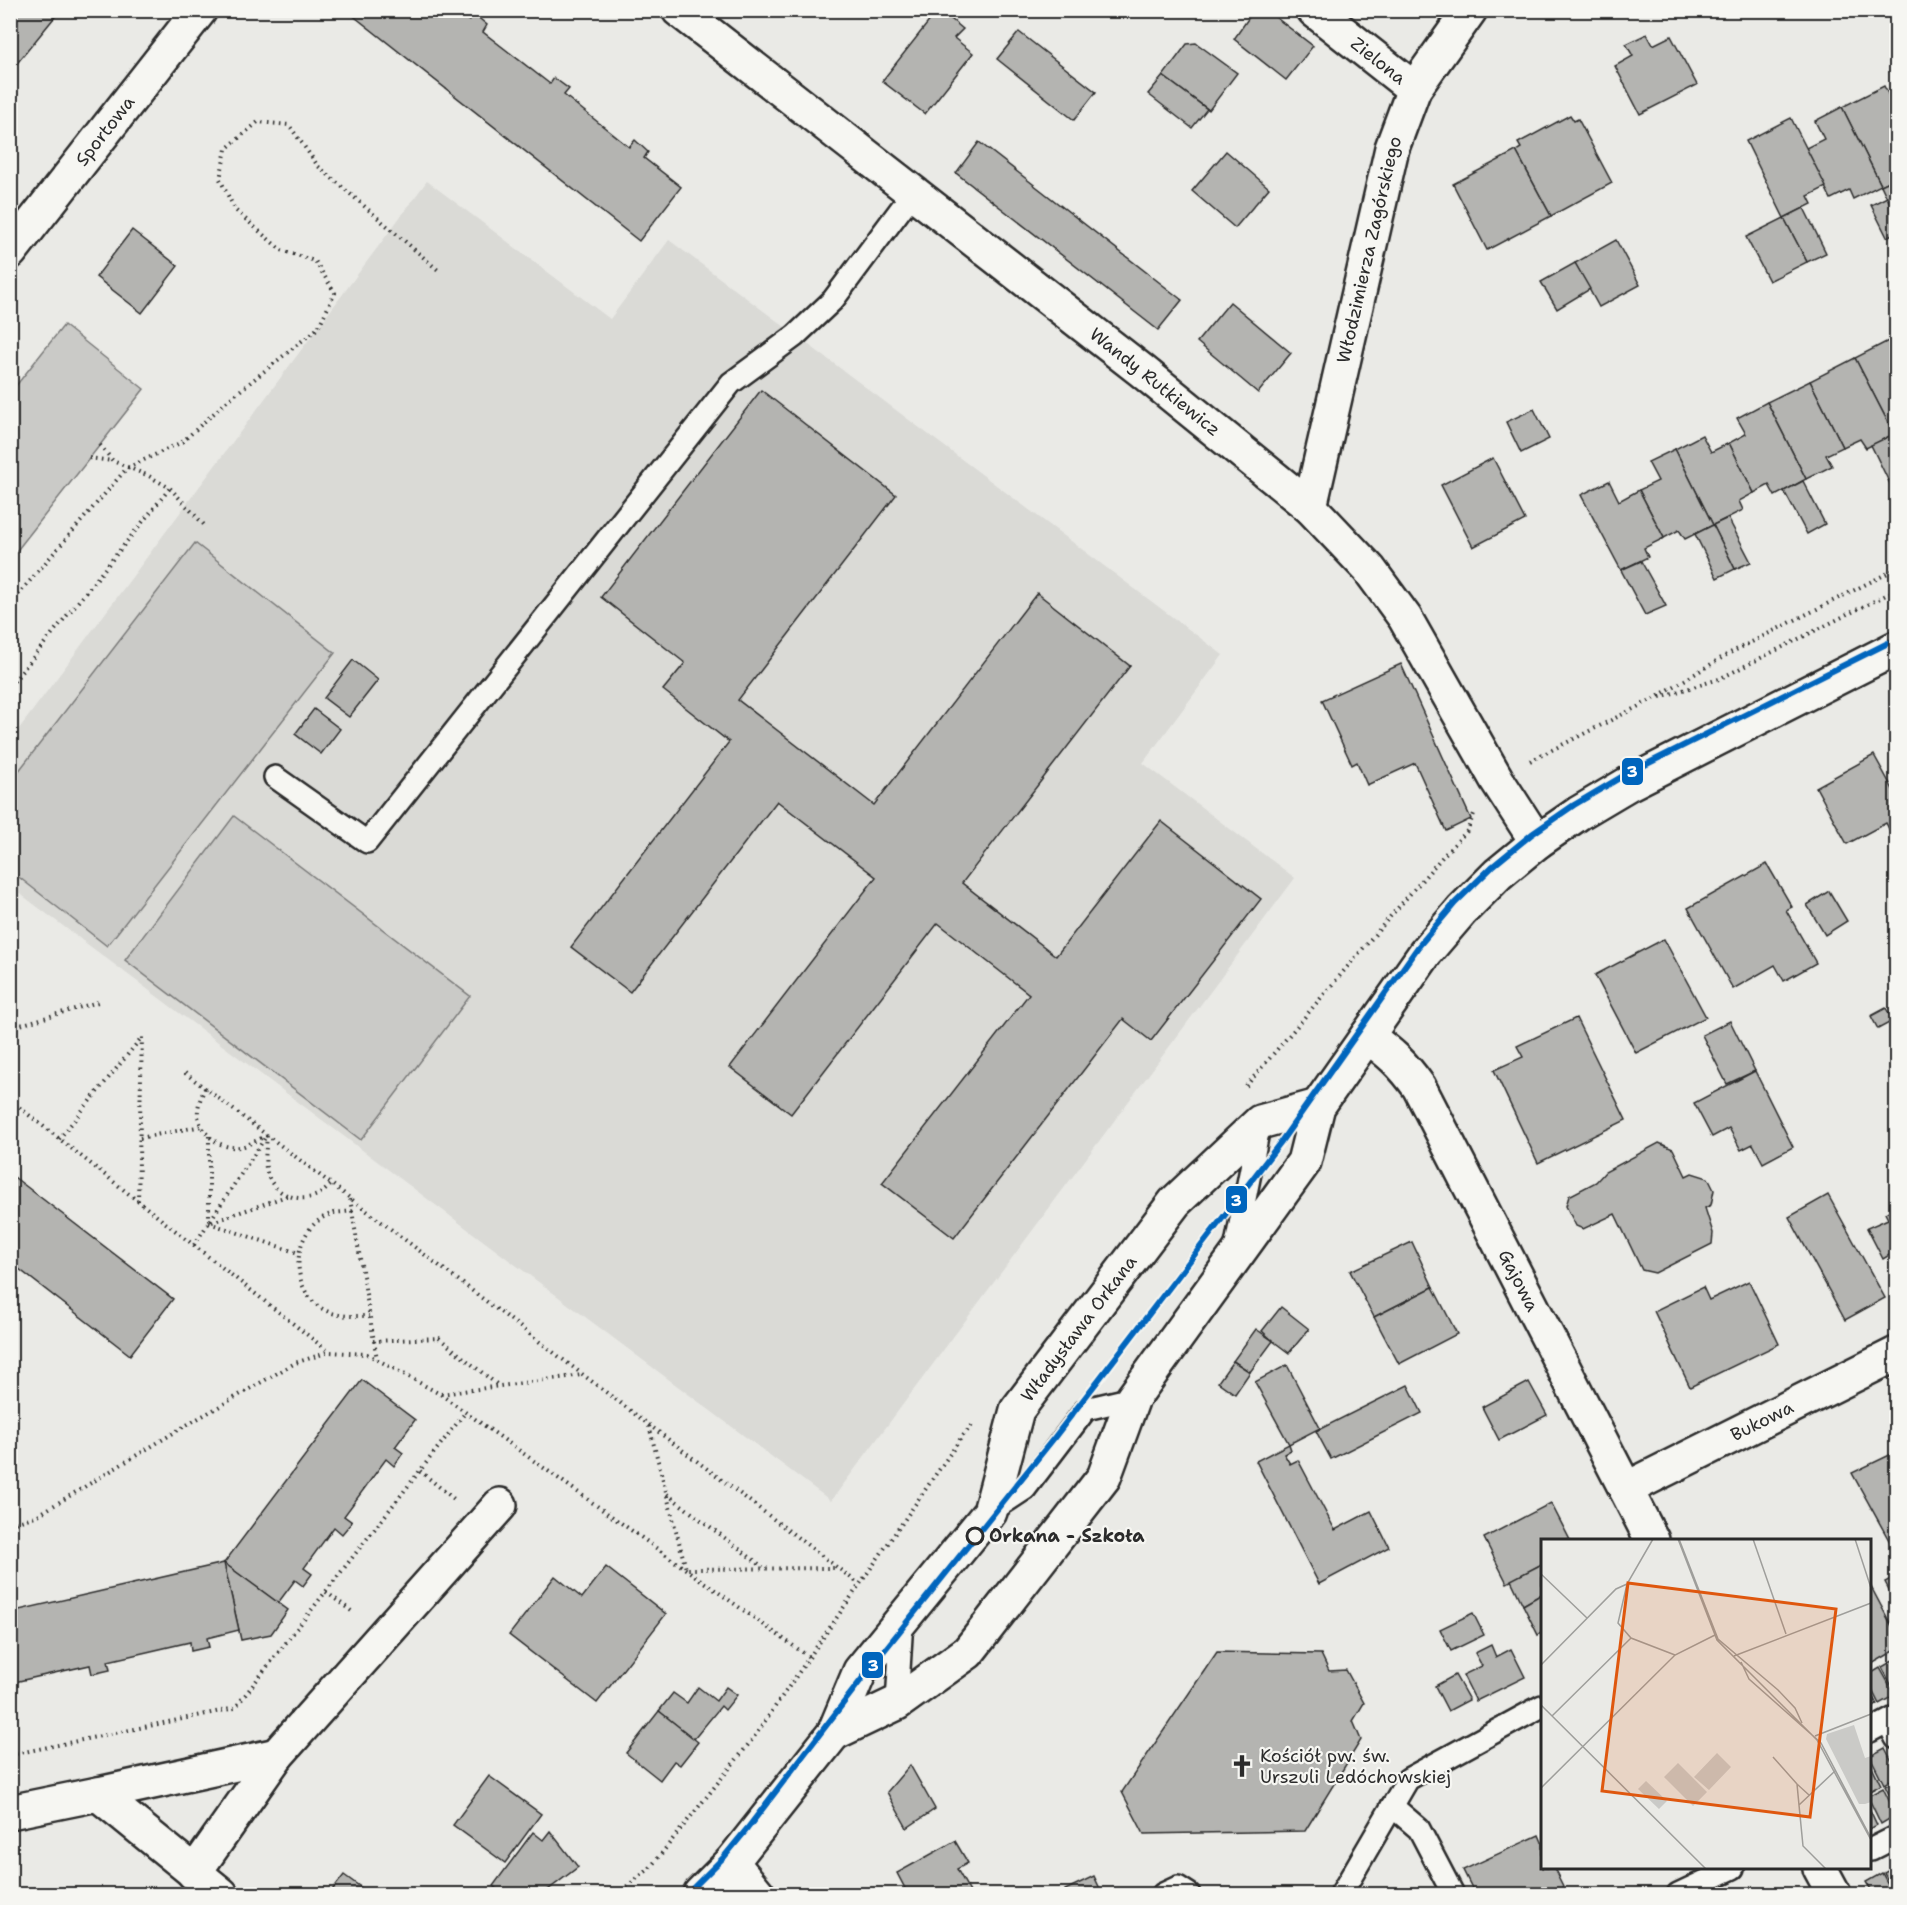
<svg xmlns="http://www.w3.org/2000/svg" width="1907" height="1905" viewBox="0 0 1907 1905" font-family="'Shantell Sans',sans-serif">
  <rect width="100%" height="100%" fill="#eaeae6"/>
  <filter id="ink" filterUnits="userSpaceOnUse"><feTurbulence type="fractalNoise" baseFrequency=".0167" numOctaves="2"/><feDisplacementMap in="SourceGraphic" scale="12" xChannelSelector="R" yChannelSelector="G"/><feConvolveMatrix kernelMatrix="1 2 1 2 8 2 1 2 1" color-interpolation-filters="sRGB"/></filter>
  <g filter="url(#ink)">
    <path fill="#dadad6" d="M 427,181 L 610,319 L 669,240 L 1223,655 L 1143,763 L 1295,878 L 831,1501 L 11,887 L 10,741 Z"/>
    <g fill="#cacac7" stroke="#7a7a79" stroke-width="1.5">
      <path d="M 64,325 L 144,389 L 11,558 L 11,392 Z"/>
      <path d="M 195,543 L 335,653 L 107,946 L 11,871 L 11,781 Z"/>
      <path d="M 234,816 L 470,996 L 361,1140 L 125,960 Z"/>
    </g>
    <g fill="#b4b4b1" stroke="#2b2b2b" stroke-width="1.5">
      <path d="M 10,10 L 55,10 L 58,13 L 10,72 Z"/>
      <path d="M 346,10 L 456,10 L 469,21 L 474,14 L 487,25 L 483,32 L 550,84 L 554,78 L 569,89 L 564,95 L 629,147 L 635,140 L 648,152 L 644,158 L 681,187 L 639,241 Z"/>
      <path d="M 938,10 L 940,10 L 963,29 L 954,38 L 973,53 L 925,114 L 882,81 Z"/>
      <path d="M 1254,10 L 1266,10 L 1313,46 L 1286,80 L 1234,39 Z"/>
      <path d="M 1019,32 L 1096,92 L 1074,120 L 997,59 Z"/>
      <path d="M 1647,34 L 1653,45 L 1671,36 L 1697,85 L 1640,114 L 1615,66 L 1633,56 L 1626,44 Z"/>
      <path d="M 1196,43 L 1237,73 L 1209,110 L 1163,76 L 1187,44 Z"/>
      <path d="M 1163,76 L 1207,109 L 1192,128 L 1148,94 Z"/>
      <path d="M 1884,86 L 1896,109 L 1896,178 L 1881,185 L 1842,107 Z"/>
      <path d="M 1842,107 L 1881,185 L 1853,199 L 1849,190 L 1831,199 L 1806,148 L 1824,139 L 1815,121 Z"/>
      <path d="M 1570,115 L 1574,121 L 1578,119 L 1612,183 L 1551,216 L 1516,151 L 1521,148 L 1518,143 Z"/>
      <path d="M 1791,118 L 1826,187 L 1808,196 L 1812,204 L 1784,218 L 1746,141 Z"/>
      <path d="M 979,142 L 1182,300 L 1158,330 L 956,173 Z"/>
      <path d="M 1226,151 L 1269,188 L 1235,228 L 1192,191 Z"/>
      <path d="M 1516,151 L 1551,216 L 1487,250 L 1453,184 Z"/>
      <path d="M 1896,178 L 1896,217 L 1881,185 Z"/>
      <path d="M 1887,197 L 1896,217 L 1896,232 L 1887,237 L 1871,205 Z"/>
      <path d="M 1804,208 L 1826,253 L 1807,262 L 1784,218 Z"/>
      <path d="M 1784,218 L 1807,262 L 1769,281 L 1746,237 Z"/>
      <path d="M 132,230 L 178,266 L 142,313 L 96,277 Z"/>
      <path d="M 1616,240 L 1640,285 L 1599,307 L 1575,263 Z"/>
      <path d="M 1575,263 L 1590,289 L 1557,309 L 1541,282 Z"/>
      <path d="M 1230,302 L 1291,353 L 1258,393 L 1197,342 Z"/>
      <path d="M 1896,337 L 1896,433 L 1894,434 L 1855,358 Z"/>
      <path d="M 1855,358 L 1894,434 L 1866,448 L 1860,439 L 1843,447 L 1810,381 Z"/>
      <path d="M 1810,381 L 1843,447 L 1826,455 L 1832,466 L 1806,479 L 1767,402 Z"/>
      <path d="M 761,390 L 896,495 L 738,700 L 874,805 L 1037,593 L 1130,666 L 962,883 L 1056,956 L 1161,821 L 1261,899 L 1151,1041 L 1123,1019 L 954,1238 L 882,1183 L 1029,994 L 938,923 L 791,1114 L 730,1067 L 876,877 L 777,801 L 630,992 L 571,947 L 729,742 L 663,690 L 685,663 L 601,597 Z"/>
      <path d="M 1767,402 L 1806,479 L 1775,496 L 1769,485 L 1754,493 L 1729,443 L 1746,434 L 1737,418 Z"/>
      <path d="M 1534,409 L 1549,439 L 1521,453 L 1506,422 Z"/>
      <path d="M 1894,434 L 1896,440 L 1896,488 L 1893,490 L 1871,445 Z"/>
      <path d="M 1702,435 L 1711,452 L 1729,443 L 1754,493 L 1739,501 L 1743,510 L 1713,525 L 1675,449 Z"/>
      <path d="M 1675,449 L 1713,525 L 1685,539 L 1679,530 L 1664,538 L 1639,490 L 1658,481 L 1648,462 Z"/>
      <path d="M 1493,458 L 1525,520 L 1473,547 L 1441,485 Z"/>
      <path d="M 1609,481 L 1619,501 L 1639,490 L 1664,538 L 1644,548 L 1648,557 L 1621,570 L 1581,495 Z"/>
      <path d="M 1803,481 L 1825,524 L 1807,534 L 1784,491 Z"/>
      <path d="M 1728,518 L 1751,562 L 1735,569 L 1713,525 Z"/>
      <path d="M 1713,525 L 1735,569 L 1717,578 L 1695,534 Z"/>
      <path d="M 1641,561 L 1666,606 L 1645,615 L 1621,570 Z"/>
      <path d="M 353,660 L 378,680 L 349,717 L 324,698 Z"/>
      <path d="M 1401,664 L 1471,819 L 1446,831 L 1415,763 L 1367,785 L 1357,762 L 1352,765 L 1322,700 Z"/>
      <path d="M 314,709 L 340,729 L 321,754 L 295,734 Z"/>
      <path d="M 1874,755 L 1896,795 L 1896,835 L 1893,837 L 1886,823 L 1847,844 L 1816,787 Z"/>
      <path d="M 1767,864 L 1792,907 L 1786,910 L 1816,963 L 1784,981 L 1775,965 L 1733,989 L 1688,908 Z"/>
      <path d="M 1829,891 L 1847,921 L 1825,935 L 1807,905 Z"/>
      <path d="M 1664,939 L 1706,1017 L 1636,1053 L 1595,975 Z"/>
      <path d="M 1886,1008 L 1893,1021 L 1878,1029 L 1871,1016 Z"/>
      <path d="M 1576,1018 L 1626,1120 L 1538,1163 L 1494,1070 L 1523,1057 L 1517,1046 Z"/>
      <path d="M 1730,1021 L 1755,1071 L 1727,1084 L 1702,1035 Z"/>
      <path d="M 1755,1071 L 1793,1147 L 1763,1163 L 1753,1144 L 1741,1150 L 1729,1128 L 1712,1137 L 1694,1103 Z"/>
      <path d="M 1659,1143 L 1673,1149 L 1686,1176 L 1692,1173 L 1708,1178 L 1714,1190 L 1711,1205 L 1705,1208 L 1713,1233 L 1712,1244 L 1655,1273 L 1642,1270 L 1615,1214 L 1583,1229 L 1576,1226 L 1566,1206 L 1569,1196 L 1596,1182 L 1605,1172 Z"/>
      <path d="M 10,1174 L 173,1299 L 130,1355 L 10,1262 Z"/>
      <path d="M 1828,1195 L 1885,1298 L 1845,1320 L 1789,1217 Z"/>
      <path d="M 1896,1207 L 1896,1251 L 1883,1259 L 1867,1228 L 1888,1219 L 1885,1213 Z"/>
      <path d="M 1412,1242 L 1433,1287 L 1374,1317 L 1350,1271 Z"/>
      <path d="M 1749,1281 L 1779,1344 L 1690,1387 L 1654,1311 L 1703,1287 L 1709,1300 Z"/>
      <path d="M 1433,1287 L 1457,1334 L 1399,1364 L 1374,1317 Z"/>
      <path d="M 1281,1307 L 1309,1329 L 1289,1353 L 1273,1341 L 1262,1331 Z"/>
      <path d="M 1256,1329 L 1273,1341 L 1250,1372 L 1233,1361 Z"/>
      <path d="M 1233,1361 L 1250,1372 L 1235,1394 L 1218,1382 Z"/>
      <path d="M 1287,1365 L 1320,1428 L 1289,1444 L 1255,1382 Z"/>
      <path d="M 362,1380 L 415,1420 L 395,1447 L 403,1453 L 394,1466 L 386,1459 L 344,1516 L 352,1522 L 342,1534 L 334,1527 L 304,1568 L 312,1574 L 303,1586 L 295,1580 L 278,1603 L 224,1563 Z"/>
      <path d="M 1529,1382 L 1547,1415 L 1499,1440 L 1482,1407 Z"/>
      <path d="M 1408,1385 L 1422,1413 L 1331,1459 L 1316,1431 Z"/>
      <path d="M 1289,1444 L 1291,1450 L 1284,1454 L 1290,1464 L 1298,1460 L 1335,1530 L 1371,1511 L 1389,1547 L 1319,1584 L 1256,1461 Z"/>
      <path d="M 1896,1452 L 1896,1538 L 1890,1542 L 1852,1473 Z"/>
      <path d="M 1551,1503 L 1570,1540 L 1542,1540 L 1542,1564 L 1507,1583 L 1484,1538 Z"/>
      <path d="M 224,1563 L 288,1610 L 271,1634 L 241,1640 Z"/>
      <path d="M 224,1563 L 239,1630 L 207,1638 L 209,1647 L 191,1651 L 190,1642 L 108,1661 L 110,1670 L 92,1674 L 90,1665 L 10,1683 L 10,1612 Z"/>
      <path d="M 1542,1564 L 1542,1594 L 1523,1605 L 1511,1580 Z"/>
      <path d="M 606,1567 L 666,1614 L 597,1703 L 509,1635 L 555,1576 L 582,1598 Z"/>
      <path d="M 1896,1576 L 1896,1603 L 1885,1582 Z"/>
      <path d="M 1870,1585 L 1896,1634 L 1896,1650 L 1870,1665 Z"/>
      <path d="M 1542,1594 L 1542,1632 L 1538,1635 L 1523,1605 Z"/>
      <path d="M 1473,1613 L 1484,1635 L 1451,1651 L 1440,1629 Z"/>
      <path d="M 1491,1645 L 1496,1657 L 1511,1649 L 1525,1677 L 1476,1701 L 1463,1675 L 1482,1666 L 1475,1653 Z"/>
      <path d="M 1217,1652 L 1321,1654 L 1329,1671 L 1346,1670 L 1364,1703 L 1353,1721 L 1361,1740 L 1305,1831 L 1144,1834 L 1122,1792 Z"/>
      <path d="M 1896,1659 L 1896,1694 L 1882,1667 Z"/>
      <path d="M 1880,1668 L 1895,1695 L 1879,1704 L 1870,1686 L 1870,1674 Z"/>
      <path d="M 1455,1675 L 1469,1700 L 1448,1711 L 1435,1686 Z"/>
      <path d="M 698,1687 L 716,1701 L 726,1687 L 737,1695 L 725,1710 L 721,1706 L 694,1739 L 659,1711 L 673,1693 L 687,1703 Z"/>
      <path d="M 1870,1691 L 1877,1705 L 1870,1709 Z"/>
      <path d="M 659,1711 L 698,1742 L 680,1765 L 674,1761 L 660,1780 L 626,1753 Z"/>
      <path d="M 1885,1748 L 1896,1769 L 1896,1777 L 1884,1784 L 1870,1756 Z"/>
      <path d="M 1870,1762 L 1881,1785 L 1870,1791 Z"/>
      <path d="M 910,1765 L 935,1809 L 907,1828 L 887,1792 Z"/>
      <path d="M 489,1776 L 541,1814 L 505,1863 L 453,1825 Z"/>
      <path d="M 1896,1781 L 1896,1808 L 1885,1786 Z"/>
      <path d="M 1883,1788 L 1896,1815 L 1881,1824 L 1870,1801 L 1870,1795 Z"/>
      <path d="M 1870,1810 L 1877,1825 L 1870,1829 Z"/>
      <path d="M 550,1831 L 578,1867 L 548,1890 L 553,1893 L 552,1894 L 503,1894 L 493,1886 L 533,1832 L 543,1840 Z"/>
      <path d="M 1539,1835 L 1542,1842 L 1542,1868 L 1554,1868 L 1567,1894 L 1475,1894 L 1463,1870 Z"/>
      <path d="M 955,1841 L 968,1863 L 957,1869 L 971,1894 L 908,1894 L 897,1873 Z"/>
      <path d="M 1896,1866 L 1896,1894 L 1895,1894 L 1884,1873 Z"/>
      <path d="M 1882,1873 L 1893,1894 L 1873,1894 L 1866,1882 Z"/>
      <path d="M 344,1875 L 370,1894 L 329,1894 Z"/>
      <path d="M 1094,1876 L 1102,1893 L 1099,1894 L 1068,1894 L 1065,1890 Z"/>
    </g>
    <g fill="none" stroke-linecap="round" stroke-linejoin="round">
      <g stroke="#2b2b2b" stroke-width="26">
        <g id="service">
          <path d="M 275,777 L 367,842 L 731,383 L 795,336 L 833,300 L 912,194"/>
          <path d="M 1235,1250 L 1260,1122"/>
          <path d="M 990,1512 L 1025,1489 L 1086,1409 L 1133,1398"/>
          <path d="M 897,1703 L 902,1620"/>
          <path d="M 1888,1722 L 1896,1738"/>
          <path d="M 1870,1731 L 1896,1717"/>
          <path d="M 1392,1806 L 1419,1829 L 1453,1894"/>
          <path d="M 1870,1850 L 1896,1837"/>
          <path d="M 1163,1894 L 1178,1887 L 1189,1894"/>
          <path d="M 1341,1894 L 1408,1779 L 1542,1706"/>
          <path d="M 1678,1894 L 1733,1868"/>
        </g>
      </g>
      <g stroke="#2b2b2b" stroke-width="38">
        <g id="minor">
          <path id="s1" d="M 679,10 L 1141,370 L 1310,507 L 1369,569 L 1405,618 L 1497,780 L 1537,842"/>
          <path id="s2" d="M 1314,10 L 1414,89"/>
          <path id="s3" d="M 10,252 L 200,10"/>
          <path id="s4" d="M 1310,507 L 1392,148 L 1414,89 L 1470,10"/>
          <path id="s5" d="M 1367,1036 C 1390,1053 1402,1063 1419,1087 L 1652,1540"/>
          <path id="s6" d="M 1626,1489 L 1896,1354"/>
          <path d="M 277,1755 L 500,1505"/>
          <path d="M 98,1794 L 277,1755 L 194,1873"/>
          <path d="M 10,1812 L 98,1794 L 221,1894"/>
          <path d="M 731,1863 L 739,1871 L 758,1894"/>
          <path d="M 1820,1868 L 1834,1894"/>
        </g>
      </g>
      <g stroke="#2b2b2b" stroke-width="38">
        <g id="tertiary">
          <path d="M 834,1733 L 897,1703 L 968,1652 L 1104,1477 L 1133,1398 L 1304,1162 L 1318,1106 L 1426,952 L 1462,910 L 1498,874 L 1537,842 L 1579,813 L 1628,784 L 1896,648"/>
          <path id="s7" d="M 700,1894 L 731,1863 L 834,1733 L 860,1671 L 990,1512 L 1017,1410 L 1175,1202 L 1260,1122 L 1318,1106"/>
        </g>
      </g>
      <g stroke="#2b2b2b" stroke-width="4" stroke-dasharray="1.5 4.5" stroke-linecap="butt">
        <path d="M 100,445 L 113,461 L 149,476 L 170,488 L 206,527"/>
        <path d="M 89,458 L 112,461"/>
        <path d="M 10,604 L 127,468 L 182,442 L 232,397 L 318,328 L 335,293 L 315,261 L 281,250 L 235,210 L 220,179 L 226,149 L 258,122 L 289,125 L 318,166 L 438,270"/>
        <path d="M 10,686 L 170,488"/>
        <path d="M 1660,697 L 1719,679 L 1896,590"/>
        <path d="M 1530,761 L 1653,699 L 1728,654 L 1896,569"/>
        <path d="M 10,1028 L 98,1002"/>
        <path d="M 185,1073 L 859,1584"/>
        <path d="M 1246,1086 L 1389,918 L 1444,855 L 1467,831 L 1474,814"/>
        <path d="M 205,1088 C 201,1097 197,1106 198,1116 C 202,1136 223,1152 244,1146 C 252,1143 259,1139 266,1136"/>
        <path d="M 10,1100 L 329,1352"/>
        <path d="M 209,1136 L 209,1223 L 287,1196"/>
        <path d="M 267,1136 C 266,1149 263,1166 269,1178 C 278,1197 303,1204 321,1193 C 325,1191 328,1187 332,1184"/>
        <path d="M 140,1138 L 202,1126"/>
        <path d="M 59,1139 L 142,1037"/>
        <path d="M 350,1199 L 377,1359"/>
        <path d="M 138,1201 L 142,1037"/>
        <path d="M 353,1211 C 347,1212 340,1212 334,1213 C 287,1226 287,1299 332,1313 C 345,1317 357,1316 369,1316"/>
        <path d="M 209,1223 L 298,1253"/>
        <path d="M 194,1245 L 267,1135"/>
        <path d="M 373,1341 L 439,1338 L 499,1386"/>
        <path d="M 441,1394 L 582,1375"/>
        <path d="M 649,1426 L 686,1569 L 837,1568"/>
        <path d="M 420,1471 L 454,1499"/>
        <path d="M 667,1494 L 763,1567"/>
        <path d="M 10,1525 L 38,1515 L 185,1426 L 295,1363 L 329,1352 L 367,1354 L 440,1394 L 809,1657"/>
        <path d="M 326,1592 L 354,1613"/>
        <path d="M 10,1755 L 235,1708 L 465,1413"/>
        <path d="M 617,1894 L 649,1869 L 752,1740 L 961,1438 L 974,1423"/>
      </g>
      <use href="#service" stroke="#f6f6f2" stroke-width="21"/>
      <use href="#minor" stroke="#f6f6f2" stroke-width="33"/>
      <use href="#tertiary" stroke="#f6f6f2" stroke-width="33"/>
      <g stroke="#f6f6f2" stroke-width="10">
        <path id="tram-1" d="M 687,1894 L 724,1857 L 747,1829 L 871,1667 L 1054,1438 L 1280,1143 L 1418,947 L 1455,903 L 1493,866 L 1532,834 L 1574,805 L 1623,776 L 1896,639"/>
      </g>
      <use href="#tram-1" stroke="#0065bd" stroke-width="6"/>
    </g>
  </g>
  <defs>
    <g id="church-bare" transform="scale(1.8)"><path d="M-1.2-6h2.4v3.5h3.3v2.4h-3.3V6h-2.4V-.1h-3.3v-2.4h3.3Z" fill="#2b2b2b" stroke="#f6f6f2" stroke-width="2.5" paint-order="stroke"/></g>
  </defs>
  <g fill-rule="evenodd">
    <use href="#church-bare" x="1242" y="1766"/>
  </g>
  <circle fill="#f6f6f2" stroke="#2b2b2b" stroke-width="3" cx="975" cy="1536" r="8"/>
  <g text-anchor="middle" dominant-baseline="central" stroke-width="4.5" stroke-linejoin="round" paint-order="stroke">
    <g font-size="18" fill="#2b2b2b" stroke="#f6f6f2">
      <text stroke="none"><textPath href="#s2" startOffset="82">Zielona</textPath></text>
      <text stroke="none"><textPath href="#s3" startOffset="154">Sportowa</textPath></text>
      <text stroke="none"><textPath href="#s4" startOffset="264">Włodzimierza Zagórskiego</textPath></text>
      <text stroke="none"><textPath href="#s1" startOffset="604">Wandy Rutkiewicz</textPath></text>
      <text stroke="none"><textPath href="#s5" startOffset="291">Gajowa</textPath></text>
      <text stroke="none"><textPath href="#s7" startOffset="690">Władysława Orkana</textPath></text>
      <text stroke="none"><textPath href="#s6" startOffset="152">Bukowa</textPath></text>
    </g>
    <g font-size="18" font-weight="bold" fill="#2b2b2b" stroke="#f6f6f2" text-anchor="start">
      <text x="989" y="1536">Orkana - Szkoła</text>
    </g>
    <g font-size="18" fill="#2b2b2b" stroke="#f6f6f2" text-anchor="start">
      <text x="1260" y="1756">Kościół pw. św.<tspan x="1260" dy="21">Urszuli Ledóchowskiej</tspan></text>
    </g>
  </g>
  <g transform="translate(1541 1539)">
    <rect width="330" height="330" fill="#eaeae6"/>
    <path d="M 313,186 L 324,219 L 330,217 L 330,263 L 324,265 L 318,265 L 285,200 L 286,195 ZM 176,214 L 190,228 L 168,251 L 153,238 ZM 137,224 L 166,253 L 152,267 L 123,238 ZM 105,242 L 126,262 L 118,270 L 97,250 Z" fill="#cacac7"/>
    <path fill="none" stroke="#9e9e9b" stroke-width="1.5" d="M 112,0 L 86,45 L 77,84 L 90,99 L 134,116M 137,0 L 176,101 L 276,201 L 330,301M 138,0 L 177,100 L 237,151 L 254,169 L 261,184M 212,0 L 245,95M 314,0 L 330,49M 0,35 L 46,79M 193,117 L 330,64M 200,123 L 208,140 L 280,204 L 330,299M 0,126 L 75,50 L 86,45M 0,166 L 165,330M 11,177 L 90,99M 274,197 L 330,175M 232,218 L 256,245M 0,249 L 134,116 L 174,96M 258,266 L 256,245 L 268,256M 285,330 L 262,307 L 258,266 L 294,232"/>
    <path fill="#df570e" fill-opacity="0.15" stroke="#df570e" stroke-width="3" d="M 87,44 L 295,70 L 269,278 L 61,252 Z"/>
    <rect width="330" height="330" fill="none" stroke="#2b2b2b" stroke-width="3"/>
  </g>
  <g stroke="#f6f6f2" stroke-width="2">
    <rect x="1621" y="757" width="23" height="29" rx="6" fill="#0065bd"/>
    <rect x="1225" y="1185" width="23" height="29" rx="6" fill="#0065bd"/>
    <rect x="861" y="1651" width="23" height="28" rx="6" fill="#0065bd"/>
  </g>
  <g font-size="16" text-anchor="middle" font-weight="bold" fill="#fff">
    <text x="1632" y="777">3</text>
    <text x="1236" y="1206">3</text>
    <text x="873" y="1671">3</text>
  </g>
  <rect width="1907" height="1905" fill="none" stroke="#f6f6f2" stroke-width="36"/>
  <rect x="18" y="18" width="1871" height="1869" fill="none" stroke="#2b2b2b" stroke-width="2" filter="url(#ink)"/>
</svg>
